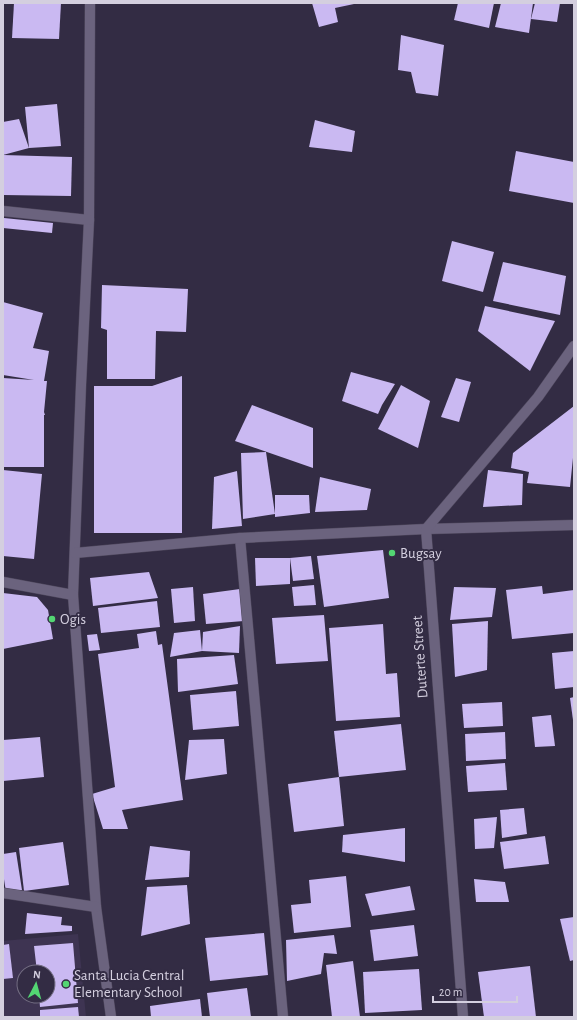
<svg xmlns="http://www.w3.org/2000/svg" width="577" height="1020" viewBox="0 0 577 1020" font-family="'Alegreya Sans',sans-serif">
  <rect width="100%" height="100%" fill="#332c44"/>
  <path fill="#3e3452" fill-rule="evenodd" d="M 78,934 L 86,1017 L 3,1017 L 3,941 ZM 24,972 L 48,972 L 48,996 L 24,996 Z"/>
  <g fill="#cab9f2">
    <path d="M 14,3 L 61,3 L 59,39 L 12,38 Z"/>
    <path d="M 312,3 L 354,3 L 354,4 L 335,8 L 338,22 L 319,27 Z"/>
    <path d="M 458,3 L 494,3 L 489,28 L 454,20 Z"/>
    <path d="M 501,3 L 533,3 L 529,33 L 495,27 Z"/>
    <path d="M 535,3 L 560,3 L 557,22 L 531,19 Z"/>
    <path d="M 401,35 L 444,45 L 438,96 L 416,93 L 411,72 L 398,70 Z"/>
    <path d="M 57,104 L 61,146 L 29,148 L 25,107 Z"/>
    <path d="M 19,119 L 29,148 L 3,155 L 3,122 Z"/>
    <path d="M 315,120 L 355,131 L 352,152 L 309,147 Z"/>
    <path d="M 516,151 L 574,162 L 574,203 L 509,191 Z"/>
    <path d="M 3,155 L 72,157 L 71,196 L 3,195 Z"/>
    <path d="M 4,218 L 53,223 L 52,233 L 3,228 Z"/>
    <path d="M 452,241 L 494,252 L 483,292 L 442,281 Z"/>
    <path d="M 503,262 L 566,276 L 560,315 L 493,301 Z"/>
    <path d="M 102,285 L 188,289 L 186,332 L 156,331 L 155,379 L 107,379 L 107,330 L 101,328 Z"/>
    <path d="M 3,302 L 43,313 L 33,348 L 49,351 L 44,381 L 47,381 L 44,412 L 45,415 L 44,415 L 44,467 L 3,467 L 3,378 L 34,380 L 3,375 Z"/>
    <path d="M 485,306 L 555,321 L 530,371 L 478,331 Z"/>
    <path d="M 351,372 L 395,384 L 382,405 L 378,414 L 342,401 Z"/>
    <path d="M 182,376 L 182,533 L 94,533 L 94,386 L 152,386 Z"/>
    <path d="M 456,378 L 471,382 L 459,422 L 441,417 Z"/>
    <path d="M 401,385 L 430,401 L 418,448 L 378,429 Z"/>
    <path d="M 252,405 L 313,428 L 313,468 L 235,441 Z"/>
    <path d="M 574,406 L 574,448 L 570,487 L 527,483 L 529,472 L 511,468 L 513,453 Z"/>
    <path d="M 266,452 L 275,514 L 243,519 L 241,453 Z"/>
    <path d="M 3,470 L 42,474 L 34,559 L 3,556 Z"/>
    <path d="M 488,470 L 523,474 L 522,505 L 483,507 Z"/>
    <path d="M 237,471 L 242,526 L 212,529 L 214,477 Z"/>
    <path d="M 320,477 L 371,489 L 367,510 L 315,512 Z"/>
    <path d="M 275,495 L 309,495 L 310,513 L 275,517 Z"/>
    <path d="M 383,550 L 389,598 L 324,607 L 317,556 Z"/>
    <path d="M 311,556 L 314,579 L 293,581 L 290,558 Z"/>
    <path d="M 255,558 L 290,558 L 290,584 L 256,586 Z"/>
    <path d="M 149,572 L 158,598 L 93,606 L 90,578 Z"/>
    <path d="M 314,585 L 316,605 L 294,606 L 292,587 Z"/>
    <path d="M 542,586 L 543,594 L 574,590 L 574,633 L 512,639 L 506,590 Z"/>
    <path d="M 193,587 L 195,621 L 174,623 L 171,589 Z"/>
    <path d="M 454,587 L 496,588 L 492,617 L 450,620 Z"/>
    <path d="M 240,589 L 244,621 L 206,624 L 203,594 Z"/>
    <path d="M 3,593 L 37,597 L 48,610 L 53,639 L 3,649 Z"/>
    <path d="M 157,601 L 160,627 L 101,633 L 98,608 Z"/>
    <path d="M 324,615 L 328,661 L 276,664 L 272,618 Z"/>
    <path d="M 488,621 L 487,670 L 455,677 L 452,624 Z"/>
    <path d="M 383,624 L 386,674 L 397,673 L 400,717 L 336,721 L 329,628 Z"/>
    <path d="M 240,626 L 239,653 L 202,651 L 203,632 Z"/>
    <path d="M 200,630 L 202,651 L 170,657 L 174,633 Z"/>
    <path d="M 156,631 L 158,645 L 162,644 L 183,800 L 122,810 L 128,829 L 103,829 L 92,794 L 115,787 L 98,654 L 139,648 L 137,634 Z"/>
    <path d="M 97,634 L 100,650 L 89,651 L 87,635 Z"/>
    <path d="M 574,651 L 574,687 L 555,689 L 552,653 Z"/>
    <path d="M 234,655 L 238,684 L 178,692 L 177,659 Z"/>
    <path d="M 236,691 L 239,726 L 193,730 L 190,695 Z"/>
    <path d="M 574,697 L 574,720 L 573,720 L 570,698 Z"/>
    <path d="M 502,702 L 503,726 L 464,728 L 462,704 Z"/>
    <path d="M 551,715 L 555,746 L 535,747 L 532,717 Z"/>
    <path d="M 401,724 L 406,770 L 339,777 L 334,731 Z"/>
    <path d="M 505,732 L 506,759 L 466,761 L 465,734 Z"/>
    <path d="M 40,737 L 44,777 L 3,781 L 3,740 Z"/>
    <path d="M 224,739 L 227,774 L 185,780 L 189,740 Z"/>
    <path d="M 505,763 L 507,790 L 468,792 L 466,766 Z"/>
    <path d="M 339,777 L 344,826 L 294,832 L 288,784 Z"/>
    <path d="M 524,808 L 527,834 L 502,838 L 500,810 Z"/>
    <path d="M 497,817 L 494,848 L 475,849 L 474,819 Z"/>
    <path d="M 405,828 L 405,862 L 342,852 L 343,835 Z"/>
    <path d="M 545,836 L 549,864 L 504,869 L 500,842 Z"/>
    <path d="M 63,842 L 69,885 L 24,891 L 19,848 Z"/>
    <path d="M 150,846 L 190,851 L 189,877 L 145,880 Z"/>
    <path d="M 16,852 L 22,890 L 6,892 L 3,873 L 3,854 Z"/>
    <path d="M 346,876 L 351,927 L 294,933 L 291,905 L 311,903 L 309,880 Z"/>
    <path d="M 474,879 L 505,882 L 509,902 L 476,902 Z"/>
    <path d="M 187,885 L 190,924 L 141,936 L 147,887 Z"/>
    <path d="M 410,886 L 415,910 L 372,916 L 365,894 Z"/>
    <path d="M 27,913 L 62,917 L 61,925 L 72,926 L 72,931 L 25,934 Z"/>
    <path d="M 574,917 L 574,960 L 570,961 L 560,919 Z"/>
    <path d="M 414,925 L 418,956 L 374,961 L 370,930 Z"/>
    <path d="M 264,933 L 268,975 L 210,981 L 205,938 Z"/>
    <path d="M 334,935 L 337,954 L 324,953 L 321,974 L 287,981 L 286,940 Z"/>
    <path d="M 73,943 L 78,1003 L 40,1007 L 39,996 L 48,996 L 48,972 L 37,972 L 34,946 Z"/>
    <path d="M 9,944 L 13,978 L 3,979 L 3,945 Z"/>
    <path d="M 353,961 L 360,1017 L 332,1017 L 326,965 Z"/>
    <path d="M 530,966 L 536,1017 L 484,1017 L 478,972 Z"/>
    <path d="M 419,969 L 422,1010 L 365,1013 L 363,972 Z"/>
    <path d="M 247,988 L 251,1017 L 210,1017 L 207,993 Z"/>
    <path d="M 200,999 L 202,1017 L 151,1017 L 150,1006 Z"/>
    <path d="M 78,1007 L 79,1017 L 40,1017 L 40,1010 Z"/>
  </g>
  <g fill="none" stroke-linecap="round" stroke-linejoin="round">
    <g stroke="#4f485d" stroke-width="11">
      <g id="street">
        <path d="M 90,3 L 89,220 L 81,385 L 73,595 L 96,907 L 111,1017"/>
        <path d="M 3,211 L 89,220"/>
        <path d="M 240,538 L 283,1017"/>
        <path d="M 75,553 L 240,538 L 426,529 L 574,525"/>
        <path d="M 3,582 L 73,595"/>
        <path d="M 3,893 L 96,907"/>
      </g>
    </g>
    <g stroke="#4f485d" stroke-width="11">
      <path id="secondary" d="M 463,1017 L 426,529 L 538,397 L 574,346"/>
    </g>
    <use href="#street" stroke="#6b637e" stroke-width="10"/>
    <use href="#secondary" stroke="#6b637e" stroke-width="10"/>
  </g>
  <g fill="#53d673" stroke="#332c44" stroke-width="1.5">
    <circle cx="392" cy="553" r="4"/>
    <circle cx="52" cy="619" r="4"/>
    <circle cx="66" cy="984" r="4"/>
  </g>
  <g text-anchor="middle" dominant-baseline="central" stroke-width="4" stroke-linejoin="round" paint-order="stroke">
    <g font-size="15" fill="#d4cfdf" stroke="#332c44" text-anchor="start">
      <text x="400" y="553">Bugsay</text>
      <text x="60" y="619">Ogis</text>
      <text x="74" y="975">Santa Lucia Central<tspan x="74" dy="17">Elementary School</tspan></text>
    </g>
    <g font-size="15" fill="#d4cfdf" stroke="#332c44">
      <text transform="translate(420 657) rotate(-94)">Duterte Street</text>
    </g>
  </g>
  <rect width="577" height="1020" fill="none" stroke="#d4cfdf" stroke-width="8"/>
  <g transform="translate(36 984) rotate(6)"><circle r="19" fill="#332c44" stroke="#736d82"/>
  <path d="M0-3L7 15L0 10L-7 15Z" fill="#53d673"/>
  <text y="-6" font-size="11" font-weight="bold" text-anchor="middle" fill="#d4cfdf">N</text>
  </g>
  <path d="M433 996v6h84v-6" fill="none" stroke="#d4cfdf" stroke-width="2"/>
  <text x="439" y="996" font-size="12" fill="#d4cfdf" stroke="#332c44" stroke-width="3" paint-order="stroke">20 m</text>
</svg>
